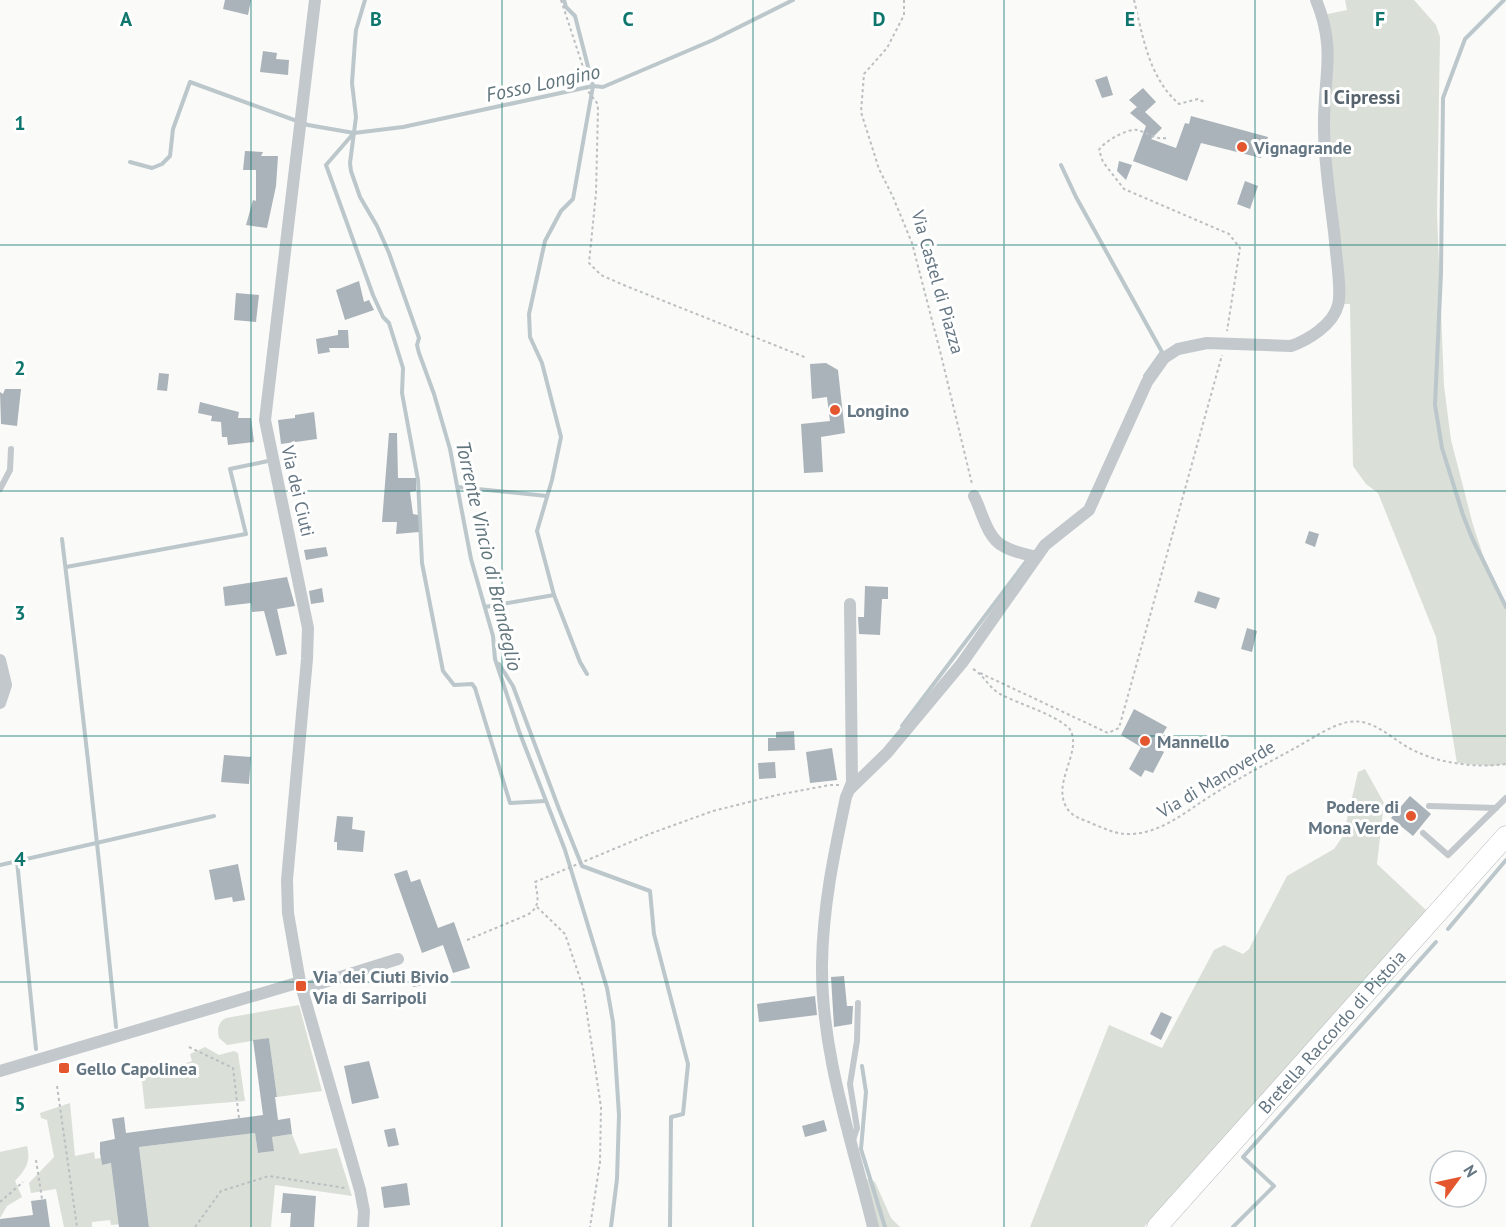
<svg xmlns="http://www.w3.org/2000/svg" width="1506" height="1227" viewBox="0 0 1506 1227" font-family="'PT Sans',sans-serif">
  <rect width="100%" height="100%" fill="#fafaf8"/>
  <g fill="#dadfd7">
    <path d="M 1345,0 L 1414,0 L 1436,25 L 1440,37 L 1437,214 L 1444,386 L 1451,440 L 1473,525 L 1483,555 L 1506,607 L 1506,764 L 1491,766 L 1457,763 L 1436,637 L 1378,493 L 1366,484 L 1353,466 L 1350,304 L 1339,304 L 1323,15 L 1347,10 Z"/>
    <path d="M 1365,769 L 1384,803 L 1377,864 L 1427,911 L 1144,1227 L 1030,1227 L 1109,1025 L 1162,1048 L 1214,950 L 1224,945 L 1243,954 L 1249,949 L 1287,876 L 1334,849 L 1343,836 L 1358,772 Z"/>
    <path d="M 299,1005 L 322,1091 L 277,1097 L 269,1038 L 227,1045 L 219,1038 C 217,1030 218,1022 226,1018 Z"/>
    <path d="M 205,1047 L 219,1055 L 234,1051 L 238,1053 L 245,1101 L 145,1109 L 141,1072 L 151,1067 L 154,1075 L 192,1061 L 190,1054 Z"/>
    <path d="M 70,1103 L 75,1156 L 94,1152 L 95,1159 L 101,1158 L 102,1165 L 122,1161 C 111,1188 113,1197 123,1224 L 111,1225 L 110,1220 L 92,1222 L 92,1227 L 64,1227 L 56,1189 L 31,1193 L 29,1183 L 54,1157 L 47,1120 L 41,1118 L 40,1113 Z"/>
    <path d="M 255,1133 L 258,1153 L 273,1151 L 272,1137 L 292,1134 L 300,1154 L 337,1148 L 352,1196 L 275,1185 L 271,1227 L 149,1227 L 139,1147 Z"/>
    <path d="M 27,1146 C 31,1162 26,1169 15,1181 L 22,1197 L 7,1206 L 0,1218 L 0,1152 Z"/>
    <path d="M 869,1179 L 875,1182 L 891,1218 L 900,1227 L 871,1227 L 859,1182 Z"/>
  </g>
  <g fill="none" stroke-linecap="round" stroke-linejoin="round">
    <g stroke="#bbc7cb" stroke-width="4">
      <path d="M 365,0 L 356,30 L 355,41 L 352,83 L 356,117 L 350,163 L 351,171 L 360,197 L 377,226 L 389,253 L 419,338 L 417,345 L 419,353 L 434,394 L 450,449 L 471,559 L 493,636 L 495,659 L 519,731 L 565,850 L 607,988 L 613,1022 L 619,1115 L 617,1179 L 611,1227"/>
      <path d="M 564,0 L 566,7 L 575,16 L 593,86 L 573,199 L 561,211 L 545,241 L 529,314 L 530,337 L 542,363 L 561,437 L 552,480 L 537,531 L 554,595 L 580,662 L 587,674"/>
      <path d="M 1504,0 L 1465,39 L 1443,98 L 1441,273 L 1435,405 L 1442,448 L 1463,515 L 1472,538 L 1506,607"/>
      <path d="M 353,134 L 326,165 L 373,295 L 383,317 L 389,323 L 403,368 L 402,393 L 418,480 L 422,563 L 443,671 L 454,685 L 472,684 L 475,688 L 510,803 L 545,801"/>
      <path d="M 130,162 L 152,168 L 162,164 L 170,156 L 173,129 L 190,82 L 308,125 L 354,133 L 403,127 L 593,86 L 603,87 L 713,40 L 793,0"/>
      <path d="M 1061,165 L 1076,197 L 1162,352 L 1145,376"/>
      <path d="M 458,487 L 547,496"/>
      <path d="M 62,539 C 82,702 100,864 116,1027"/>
      <path d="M 66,567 L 246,534 L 230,469 L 268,461"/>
      <path d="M 485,607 L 554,595"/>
      <path d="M 499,664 L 513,686 L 559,809 L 582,866 L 650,891 L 654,934 L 688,1064 L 683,1114 L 671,1117 L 670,1227"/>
      <path d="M 902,726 L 1028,559"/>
      <path d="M 17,861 L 36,1049"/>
      <path d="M 0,865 L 214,816"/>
      <path d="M 1448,929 L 1506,860"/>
      <path d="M 862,1066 L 866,1092 L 861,1149 L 885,1227"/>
      <path d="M 1233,1227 L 1274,1186 L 1243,1157 L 1436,942"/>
    </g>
  </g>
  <g fill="#aab3b9">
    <path d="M 225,0 L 251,0 L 248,15 L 223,9 Z"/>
    <path d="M 263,51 L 277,53 L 276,59 L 289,60 L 288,75 L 260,72 Z"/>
    <path d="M 1107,76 L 1113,95 L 1102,98 L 1095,80 Z"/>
    <path d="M 1143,88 L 1156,102 L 1145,112 L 1162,128 L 1151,139 L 1176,148 L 1185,123 L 1189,124 L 1191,116 L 1268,137 L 1261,158 L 1201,143 L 1187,181 L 1133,161 L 1146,126 L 1130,113 L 1137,107 L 1129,100 Z"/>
    <path d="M 245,151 L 263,152 L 261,156 L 278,156 L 276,186 L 267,228 L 246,225 L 253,200 L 256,201 L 256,170 L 243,170 Z"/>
    <path d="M 1119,161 L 1132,165 L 1126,180 L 1117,171 Z"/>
    <path d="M 1245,181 L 1258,186 L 1250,209 L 1237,204 Z"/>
    <path d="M 359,281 L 364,302 L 369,300 L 374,310 L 345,320 L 336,290 Z"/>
    <path d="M 236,293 L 259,295 L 256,322 L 234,320 Z"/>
    <path d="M 338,330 L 348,330 L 349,348 L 329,348 L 330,352 L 318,354 L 316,339 L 338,335 Z"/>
    <path d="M 826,363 L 838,370 L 845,433 L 821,437 L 823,472 L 804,473 L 801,424 L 830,421 L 827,397 L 812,399 L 810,364 Z"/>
    <path d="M 159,373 L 169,374 L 167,391 L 157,390 Z"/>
    <path d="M 5,389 L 21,389 L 17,426 L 1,424 L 0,392 L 3,394 Z"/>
    <path d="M 200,402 L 239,412 L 238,418 L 251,418 L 254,442 L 228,445 L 227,437 L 222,437 L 221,422 L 211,421 L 212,416 L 198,413 Z"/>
    <path d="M 314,412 L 317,439 L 281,444 L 278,420 L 295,418 L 295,415 Z"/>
    <path d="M 389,433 L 397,433 L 398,478 L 416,478 L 416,491 L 410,492 L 413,514 L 418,515 L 419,532 L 396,534 L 397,522 L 382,522 Z"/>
    <path d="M 1309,531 L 1319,534 L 1315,547 L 1305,543 Z"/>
    <path d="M 326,547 L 328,556 L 306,560 L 304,550 Z"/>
    <path d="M 287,577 L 295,606 L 277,609 L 287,654 L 276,656 L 264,611 L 252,612 L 251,603 L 225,606 L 223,587 Z"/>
    <path d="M 865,586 L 888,587 L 888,599 L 882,599 L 880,635 L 859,634 L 858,617 L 864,617 Z"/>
    <path d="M 322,588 L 324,602 L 311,604 L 309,591 Z"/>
    <path d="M 1198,591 L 1220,598 L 1216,609 L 1194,602 Z"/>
    <path d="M 1247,628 L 1257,631 L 1252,652 L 1241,649 Z"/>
    <path d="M 1134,709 L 1167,727 L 1155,747 L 1164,752 L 1153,773 L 1145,770 L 1141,777 L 1129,769 L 1141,747 L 1121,735 Z"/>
    <path d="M 794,731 L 795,750 L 768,751 L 768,738 L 776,738 L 776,732 Z"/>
    <path d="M 832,748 L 837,780 L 810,783 L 806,752 Z"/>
    <path d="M 224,755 L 251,757 L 249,784 L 221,782 Z"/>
    <path d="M 775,762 L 776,778 L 759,779 L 758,763 Z"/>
    <path d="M 1410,796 L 1431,814 L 1413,836 L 1391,818 Z"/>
    <path d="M 337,816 L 353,817 L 352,829 L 365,831 L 363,852 L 337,850 L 337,842 L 334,842 Z"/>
    <path d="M 238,864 L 245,900 L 233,902 L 232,897 L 215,900 L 209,870 Z"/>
    <path d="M 407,870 L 411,882 L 420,879 L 438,928 L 454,922 L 470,968 L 453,973 L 443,945 L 422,953 L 394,874 Z"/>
    <path d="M 420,972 L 424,985 L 413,987 L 410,975 Z"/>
    <path d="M 844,976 L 847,1006 L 853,1006 L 852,1024 L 834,1027 L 831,977 Z"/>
    <path d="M 815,996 L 817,1015 L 759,1022 L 757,1004 Z"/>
    <path d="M 1161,1012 L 1172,1017 L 1161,1040 L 1150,1034 Z"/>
    <path d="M 269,1038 L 277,1097 L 275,1097 L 278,1120 L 290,1118 L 292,1134 L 272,1137 L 274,1151 L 258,1153 L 255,1133 L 139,1147 L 149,1227 L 119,1227 L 111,1163 L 102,1165 L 100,1153 L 100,1142 L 115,1139 L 112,1119 L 124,1117 L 126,1133 L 263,1115 L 253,1040 Z"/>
    <path d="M 369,1061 L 379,1098 L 352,1104 L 344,1066 Z"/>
    <path d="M 824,1120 L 827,1131 L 805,1137 L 802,1126 Z"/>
    <path d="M 395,1128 L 399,1145 L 388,1147 L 384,1130 Z"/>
    <path d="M 407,1183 L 410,1205 L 384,1208 L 381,1187 Z"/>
    <path d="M 283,1193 L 316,1196 L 314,1227 L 290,1227 L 291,1213 L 281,1213 Z"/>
    <path d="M 46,1199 L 50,1227 L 0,1227 L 0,1219 L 33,1215 L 31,1201 Z"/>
  </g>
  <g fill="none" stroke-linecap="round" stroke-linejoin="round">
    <g stroke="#b5babe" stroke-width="21">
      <g id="primary">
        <path id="s1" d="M 1157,1227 L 1506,836"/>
      </g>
    </g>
    <g stroke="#bbbfc2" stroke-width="2" stroke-dasharray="3 3" stroke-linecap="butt">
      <path d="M 561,0 L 583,67 L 587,90 L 597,103 L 598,109 L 596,193 L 589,263 L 601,275 L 626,286 L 807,358"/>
      <path d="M 904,0 L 904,15 L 887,48 L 864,74 L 861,112 L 879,169 L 893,197 L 912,243 L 941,355 L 972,484"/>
      <path d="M 1134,0 C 1143,37 1149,78 1179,104 L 1198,99 L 1204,102"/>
      <path d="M 1166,138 C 1155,140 1147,132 1137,130 C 1128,128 1103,142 1099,150 L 1103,162 L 1124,189 L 1229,234 L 1240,248 L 1227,331"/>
      <path d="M 973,669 C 984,675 988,687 1000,694 C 1021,705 1052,713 1069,728 C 1085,751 1048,785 1069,811 C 1075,818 1085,820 1093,824 C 1106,829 1117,835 1132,834 C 1162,832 1184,813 1209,797 C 1237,779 1266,764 1295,748 C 1312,739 1329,726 1348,722 C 1375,717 1395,743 1417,752 C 1444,764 1477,768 1506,764"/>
      <path d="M 980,673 L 1108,733 L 1119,728 L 1222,355"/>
      <path d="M 537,907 L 565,934 L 583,987 L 601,1107 L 600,1162 L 590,1227"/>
      <path d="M 467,940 L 527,915 C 541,907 538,897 535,882 L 652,833 L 713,811 L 777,795 L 830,785 L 839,785"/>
      <path d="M 189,1047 L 233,1068 L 239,1118"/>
      <path d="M 57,1086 L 77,1227"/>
      <path d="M 36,1160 L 42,1199"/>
      <path d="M 0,1202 L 23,1182"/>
      <path d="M 195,1227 L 221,1191 L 269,1176 L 345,1188"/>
    </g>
    <g stroke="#c3c8cc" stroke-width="6">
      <path d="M 0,489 L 10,470 L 11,449"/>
      <path d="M 1429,806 L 1496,808"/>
      <path d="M 1423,833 L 1448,855 L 1506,798"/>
      <path d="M 853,1140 L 857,1128 L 850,1084 L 857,1041 L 858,1003"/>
    </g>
    <g stroke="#c3c8cc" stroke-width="12">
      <path d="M 315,0 L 265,420 L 308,628 L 307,659 L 287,880 L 288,913 L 300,982 L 360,1190 L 364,1211 L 363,1227"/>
      <path d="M 974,496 C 982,511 987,538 1003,546 C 1013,552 1025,554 1036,557"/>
      <path d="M 0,660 L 6,685 L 0,703"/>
      <path d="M 849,790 L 852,782 L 850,604"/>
      <path d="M 302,989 L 398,959"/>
      <path d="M 0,1071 L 300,982"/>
      <path d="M 873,1227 C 852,1140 821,1054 822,964 C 823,905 834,854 846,797 L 849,790 L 887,753 L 962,663 L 1045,545 L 1089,510 L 1147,382 L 1164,358 L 1178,349 L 1207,343 L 1291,346 C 1308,340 1333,325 1338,305 C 1342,291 1336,257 1335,241 C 1331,203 1324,165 1324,127 C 1323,78 1337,50 1316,0"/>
    </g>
    <use href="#primary" stroke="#fff" stroke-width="20"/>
  </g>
  <path fill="none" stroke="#0f766e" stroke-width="1.5" stroke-opacity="0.55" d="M 251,0 L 251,1227M 502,0 L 502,1227M 753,0 L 753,1227M 1004,0 L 1004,1227M 1255,0 L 1255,1227M 0,245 L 1506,245M 0,491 L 1506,491M 0,736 L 1506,736M 0,982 L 1506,982"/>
  <g fill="#e4572e" stroke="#fff" stroke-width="2">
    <circle cx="1242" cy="147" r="6"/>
    <circle cx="835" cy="410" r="6"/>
    <circle cx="1145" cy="741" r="6"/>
    <circle cx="1411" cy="816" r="6"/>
    <rect x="295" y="980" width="12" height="12" rx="3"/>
    <rect x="58" y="1062" width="12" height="12" rx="3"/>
  </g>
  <g text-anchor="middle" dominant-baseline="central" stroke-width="6" stroke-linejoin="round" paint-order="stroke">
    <g font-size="18" font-weight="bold" fill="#657683" stroke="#fff" text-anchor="start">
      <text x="1254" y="147">Vignagrande</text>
      <text x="847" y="410">Longino</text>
      <text x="1157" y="741">Mannello</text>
      <text x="1399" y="806" text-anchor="end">Podere di<tspan x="1399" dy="21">Mona Verde</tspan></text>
      <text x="313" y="976">Via dei Ciuti Bivio<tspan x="313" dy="21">Via di Sarripoli</tspan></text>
      <text x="76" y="1068">Gello Capolinea</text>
    </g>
    <g font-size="18" fill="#657683" stroke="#fff">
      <text transform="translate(938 282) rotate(74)">Via Castel di Piazza</text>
      <text transform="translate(298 491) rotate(77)">Via dei Ciuti</text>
      <text transform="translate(1216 779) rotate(-31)">Via di Manoverde</text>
      <text stroke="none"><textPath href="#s1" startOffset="262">Bretella Raccordo di Pistoia</textPath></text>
    </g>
    <g font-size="20" font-style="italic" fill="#60757c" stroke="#fff">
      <text transform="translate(543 83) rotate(-12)">Fosso Longino</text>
      <text transform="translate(489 556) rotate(77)">Torrente Vincio di Brandeglio</text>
    </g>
    <g font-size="20" font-weight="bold" fill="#57646e" stroke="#fff">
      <text x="1362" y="97">I Cipressi</text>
    </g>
  </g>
  <g font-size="20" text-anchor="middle" font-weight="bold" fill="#0f766e" stroke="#fff" stroke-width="6" stroke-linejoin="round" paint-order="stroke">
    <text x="126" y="26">A</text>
    <text x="376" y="26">B</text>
    <text x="628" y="26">C</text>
    <text x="879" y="26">D</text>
    <text x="1130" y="26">E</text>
    <text x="1380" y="26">F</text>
    <text x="20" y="130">1</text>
    <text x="20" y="375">2</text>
    <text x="20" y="620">3</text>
    <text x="20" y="866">4</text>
    <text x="20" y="1111">5</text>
  </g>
  <g transform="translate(1458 1179) rotate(57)"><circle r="28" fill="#ffffff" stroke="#c1c8cd" stroke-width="1.5"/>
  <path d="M0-4.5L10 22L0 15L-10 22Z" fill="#e4572e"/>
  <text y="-9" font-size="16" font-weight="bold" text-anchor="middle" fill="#657683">N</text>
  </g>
</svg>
